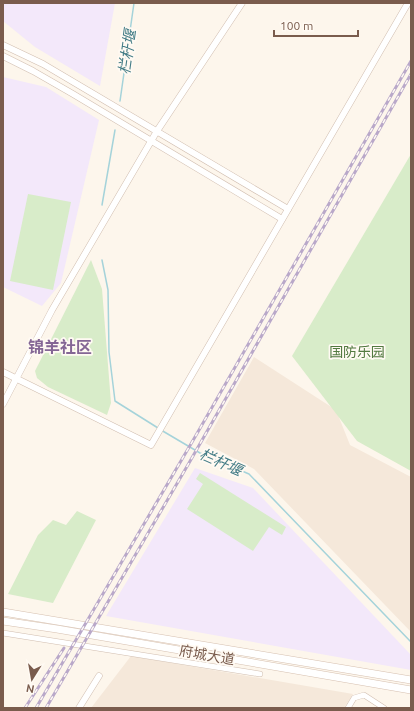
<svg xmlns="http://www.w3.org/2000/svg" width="414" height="711" viewBox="0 0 414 711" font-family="Ubuntu,'Noto Sans SC',sans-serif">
  <rect width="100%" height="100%" fill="#fdf6ec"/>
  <g fill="#f5e8da">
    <path d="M 254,357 L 336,410 L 350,445 L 411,477 L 411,632 L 254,469 L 205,443 Z"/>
    <path d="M 131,656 L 353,694 L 344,708 L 91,708 Z"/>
  </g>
  <g fill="#f3e8fa">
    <path d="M 3,3 L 115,3 L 100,86 L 35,47 L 3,21 Z"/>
    <path d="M 3,77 L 46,87 L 99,120 L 61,283 L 42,306 L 3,287 Z"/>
    <path d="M 195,468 L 253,488 L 411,655 L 411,670 L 106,616 Z"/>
  </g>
  <g fill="#d8ecc9">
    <path d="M 411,154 L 411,471 L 357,441 L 292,356 Z"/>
    <path d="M 28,194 L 71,202 L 53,290 L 10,281 Z"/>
    <path d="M 91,260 L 102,289 L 111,403 L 107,415 L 48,387 L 37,378 L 35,371 Z"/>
    <path d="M 200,473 L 286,527 L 282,535 L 269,527 L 253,551 L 187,509 L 203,484 L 196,479 Z"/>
    <path d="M 77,511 L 96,520 L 53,603 L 8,594 L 38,535 L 53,520 L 66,525 Z"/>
  </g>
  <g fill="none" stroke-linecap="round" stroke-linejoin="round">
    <g stroke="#a5d3da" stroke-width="1.5">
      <path d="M 120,101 L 134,3"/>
      <path d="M 102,205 L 115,130"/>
      <path d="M 102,260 L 108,290 L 109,352 L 115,401 L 158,428"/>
      <path d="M 161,430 L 200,453 L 249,474 L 411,642"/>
    </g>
    <g stroke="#d1beb0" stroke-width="6">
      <g id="minor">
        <path d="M 3,633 L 260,674"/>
        <path d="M 348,708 L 354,698 L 364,695 L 384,708"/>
      </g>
    </g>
    <g stroke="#d1beb0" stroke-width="7">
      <g id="tertiary">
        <path d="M 3,45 L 43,64 L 288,209"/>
        <path d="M 3,56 L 33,71 L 73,94 L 282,219"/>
        <path d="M 3,372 L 151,445 L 408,3"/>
        <path d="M 3,404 L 52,310 L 157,131 L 242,3"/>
        <path d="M 79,708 L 99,676"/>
      </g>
    </g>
    <g stroke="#d6c0b0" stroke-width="8">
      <g id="secondary">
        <path d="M 3,612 L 411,680"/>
        <path d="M 3,621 L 57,629 L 411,690"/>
      </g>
    </g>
    <use href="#minor" stroke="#fff" stroke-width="5"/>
    <use href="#tertiary" stroke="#fff" stroke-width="6"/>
    <use href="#secondary" stroke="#fff" stroke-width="7"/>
    <g stroke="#b9a8c9" stroke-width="3">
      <g id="rail">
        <path d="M 25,708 L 64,648"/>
        <path d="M 36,708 L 195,437 L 411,61"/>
        <path d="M 46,708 L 189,463 L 411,74"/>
      </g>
    </g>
    <use href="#rail" stroke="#fffaf3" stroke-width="1.5" stroke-dasharray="4.5" stroke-linecap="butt"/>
  </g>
  <g text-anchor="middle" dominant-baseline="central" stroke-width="3.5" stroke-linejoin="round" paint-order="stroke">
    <g font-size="14" fill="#537a41" stroke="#fffaf3">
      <text x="357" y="352">国防乐园</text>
    </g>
    <g font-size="14" fill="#7a5c4d" stroke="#fffaf3">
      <text transform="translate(207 655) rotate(10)">府城大道</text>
    </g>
    <g font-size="15" font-style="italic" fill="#437c86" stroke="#fffaf3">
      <text transform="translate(127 52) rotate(-82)">栏杆堰</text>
      <text transform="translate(221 462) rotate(24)">栏杆堰</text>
    </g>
    <g font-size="16" font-weight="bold" fill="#846695" stroke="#fffaf3">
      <text x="60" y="347">锦羊社区</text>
    </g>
  </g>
  <rect width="414" height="711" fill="none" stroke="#7a5c4d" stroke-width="8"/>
  <g transform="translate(32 679) rotate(191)" stroke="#fffaf3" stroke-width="3" paint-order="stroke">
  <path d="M0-3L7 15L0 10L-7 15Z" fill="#7a5c4d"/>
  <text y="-6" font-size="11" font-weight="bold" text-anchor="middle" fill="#7a5c4d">N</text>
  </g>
  <path d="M274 30v6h84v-6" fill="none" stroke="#7a5c4d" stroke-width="2"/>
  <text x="280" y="30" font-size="12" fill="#7a5c4d" stroke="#fffaf3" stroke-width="3" paint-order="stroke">100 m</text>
</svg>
